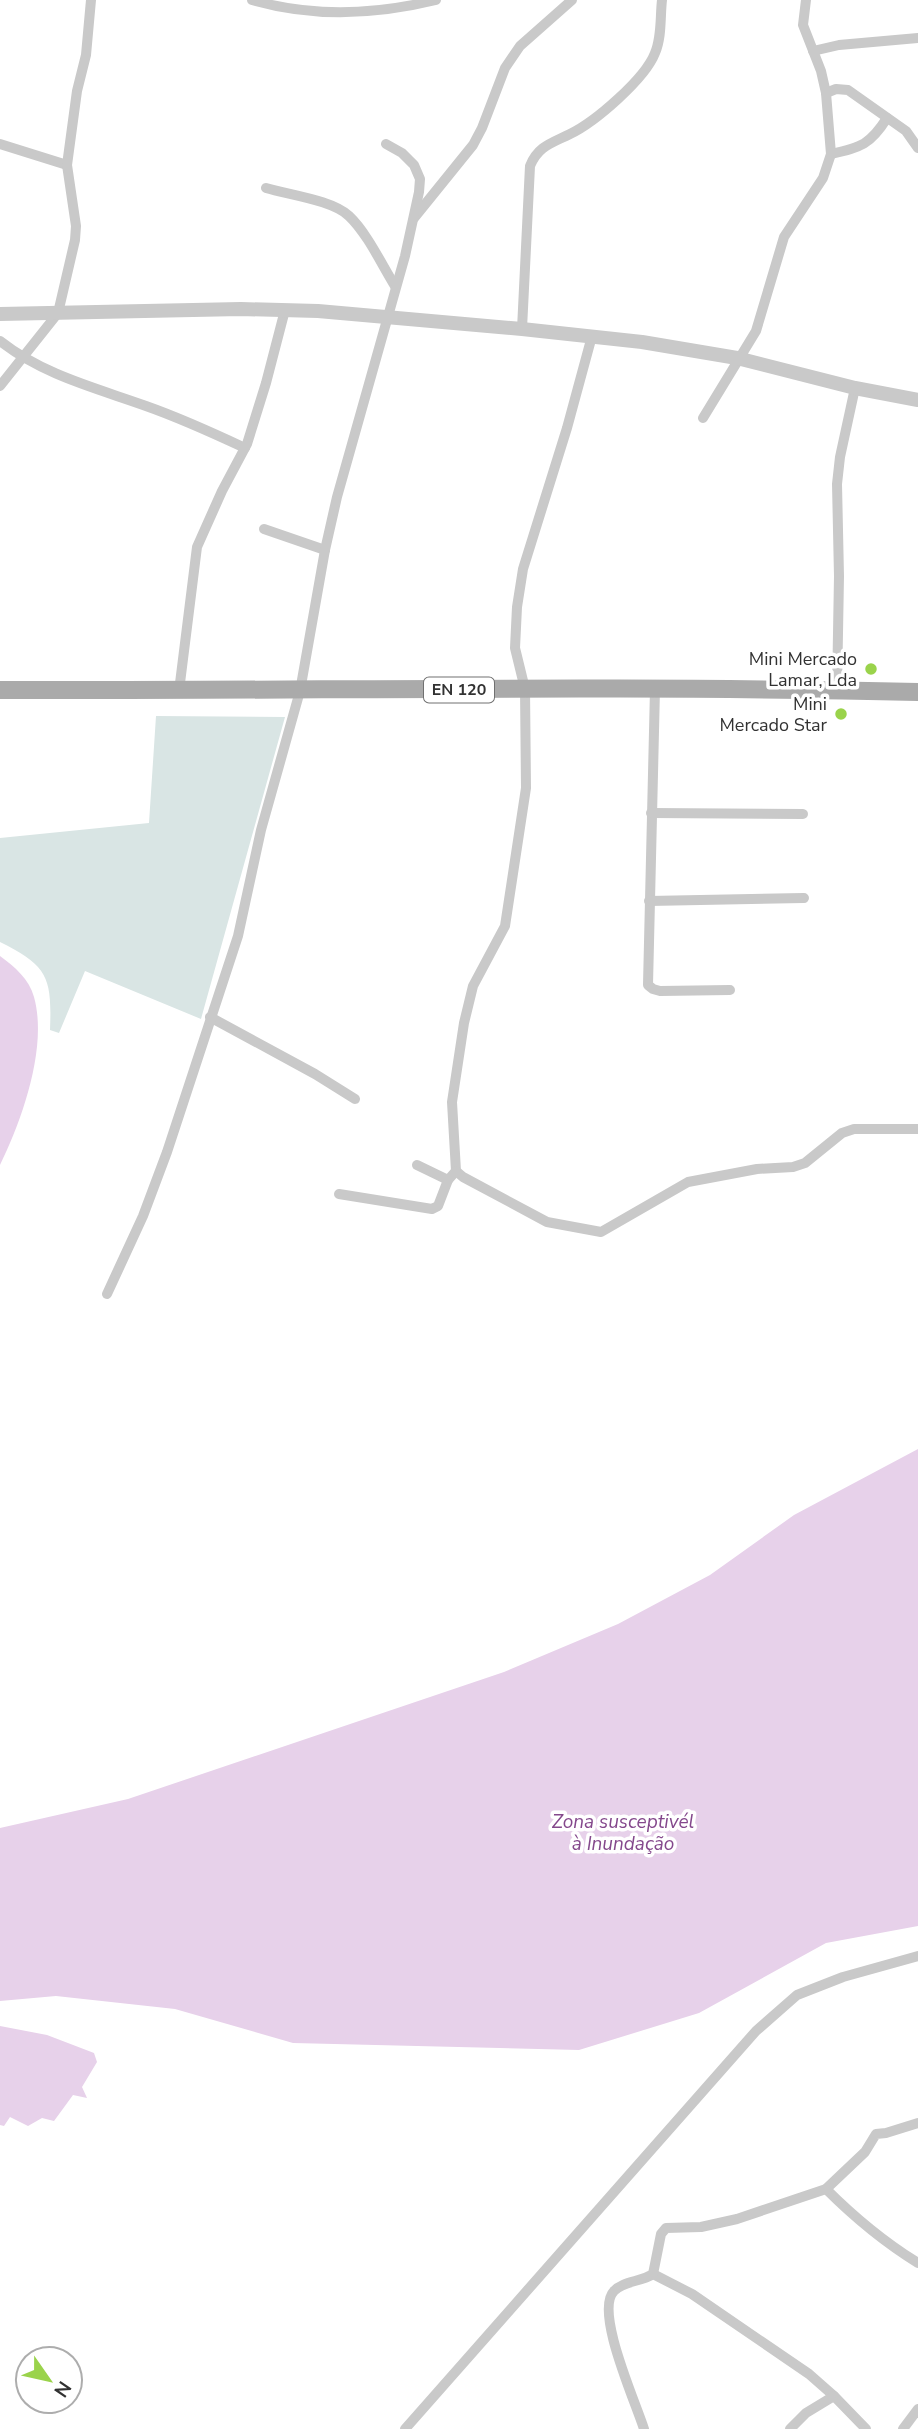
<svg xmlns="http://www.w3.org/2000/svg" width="918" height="2429" viewBox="0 0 918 2429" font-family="'Nunito Sans',sans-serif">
  <rect width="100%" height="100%" fill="#fff"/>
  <path fill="#d9e5e4" d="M 156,716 L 285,717 L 201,1019 L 85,971 L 59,1033 L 50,1030 C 52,977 48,966 0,942 L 0,838 L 149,823 Z"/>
  <g fill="#e7d1ea">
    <path d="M 0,956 C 15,967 29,979 34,997 C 48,1047 22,1120 0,1165 Z"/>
    <path d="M 918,1449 L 918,1926 L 826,1943 L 699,2013 L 579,2050 L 293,2043 L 175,2009 L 56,1996 L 0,2001 L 0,1828 L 128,1799 L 504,1672 L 618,1624 L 710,1575 L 794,1515 Z"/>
    <path d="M 0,2026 L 47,2035 L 94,2053 L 97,2062 L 82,2087 L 87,2098 L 73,2095 L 54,2121 L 42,2118 L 28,2126 L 10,2117 L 4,2126 L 0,2125 Z"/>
  </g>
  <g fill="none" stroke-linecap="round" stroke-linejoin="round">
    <g stroke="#c9c9c9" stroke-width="10">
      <path d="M 252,0 C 314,18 375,15 436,0"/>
      <path d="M 813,51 L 839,45 L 918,38"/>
      <path d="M 826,93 L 836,89 L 848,90 L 906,131 L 918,148"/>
      <path d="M 0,144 L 67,165"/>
      <path d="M 831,154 C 861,147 870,145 887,118"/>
      <path d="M 266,188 C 289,195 332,200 349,216 C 367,233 382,265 395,286"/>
      <path d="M 414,218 L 473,145 L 482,128 L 505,68 L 520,46 L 572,0"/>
      <path d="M 522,329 L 530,166 C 538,146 552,143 570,134 C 595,122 645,79 655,53 C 662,37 660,17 662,0"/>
      <path d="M 592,336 L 567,428 L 523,569 L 517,607 L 515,648 L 525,689 L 526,788 L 505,926 L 473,986 L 464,1023 L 452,1102 L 456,1171 L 463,1177 L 547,1222 L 601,1232 L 688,1182 L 757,1169 L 793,1167 L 805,1163 L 842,1133 L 854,1129 L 918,1129"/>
      <path d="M 0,341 C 43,375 96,388 146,406 C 180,418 213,433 245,448"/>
      <path d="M 0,386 L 58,313 L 75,240 L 76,226 L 67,165 L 77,91 L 86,55 L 91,0"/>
      <path d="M 703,418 L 756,331 L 784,237 L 823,178 L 831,154 L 826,93 L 821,71 L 803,25 L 806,0"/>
      <path d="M 264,529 L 325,550"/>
      <path d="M 655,689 L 648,985 L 653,989 L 660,991 L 730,990"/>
      <path d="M 837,690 L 839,576 L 837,484 L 840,457 L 855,388"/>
      <path d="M 179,691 L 197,547 L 222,491 L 247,444 L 266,383 L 285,310"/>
      <path d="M 651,813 L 803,814"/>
      <path d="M 649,901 L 804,898"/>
      <path d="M 210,1017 L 315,1074 L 355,1099"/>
      <path d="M 417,1165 L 448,1180"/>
      <path d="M 339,1194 L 432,1209 L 438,1206 L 448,1180 L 456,1171"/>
      <path d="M 107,1294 L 143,1216 L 167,1152 L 238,936 L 261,830 L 300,691 L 325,550 L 337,497 L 405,256 L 419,192 L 420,179 L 414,165 L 402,153 L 386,144"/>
      <path d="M 826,2189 C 855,2218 884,2242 918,2263"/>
      <path d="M 653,2274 L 692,2294 L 809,2374 L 834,2396 L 866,2429"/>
      <path d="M 405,2429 L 756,2031 L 797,1995 L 843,1977 L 918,1956"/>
      <path d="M 644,2429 C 636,2403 594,2311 614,2291 C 623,2281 641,2282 653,2274 L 661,2234 L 666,2228 L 701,2227 L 737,2219 L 826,2189 L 865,2152 L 876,2134 L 886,2133 L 918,2123"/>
      <path d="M 790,2429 L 806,2413 L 834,2396"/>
      <path d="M 903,2429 L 918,2409"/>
    </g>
    <path stroke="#c9c9c9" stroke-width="14" d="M 0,314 L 241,309 L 318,311 L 522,329 L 642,342 L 737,358 L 855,388 L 918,400"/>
    <path stroke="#aaa" stroke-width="18" d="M 0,690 C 306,691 612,685 918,692"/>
  </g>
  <g fill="#9ad34b" stroke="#fff" stroke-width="2.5">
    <circle cx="871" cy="669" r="7"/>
    <circle cx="841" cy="714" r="7"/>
  </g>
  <g text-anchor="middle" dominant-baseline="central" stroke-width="7" stroke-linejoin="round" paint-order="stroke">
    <rect fill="#fff" stroke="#707070" stroke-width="2" x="424" y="677.5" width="70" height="25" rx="5"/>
    <g font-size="16" font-weight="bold" fill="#323232">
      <text x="459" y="690">EN 120</text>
    </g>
    <g font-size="18" fill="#323232" stroke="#fff" text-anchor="end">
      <text x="857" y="659">Mini Mercado<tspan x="857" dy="21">Lamar, Lda</tspan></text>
      <text x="827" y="704">Mini<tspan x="827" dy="21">Mercado Star</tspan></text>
    </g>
    <g font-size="19" font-style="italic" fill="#84488c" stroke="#fff">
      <text x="623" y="1822">Zona susceptivél<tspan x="623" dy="22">à Inundação</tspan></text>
    </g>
  </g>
  <g transform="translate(49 2380) rotate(124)"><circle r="33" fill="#ffffff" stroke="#adadad" stroke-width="2"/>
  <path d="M0-5L12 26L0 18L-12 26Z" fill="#9ad34b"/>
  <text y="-10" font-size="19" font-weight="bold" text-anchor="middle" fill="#323232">N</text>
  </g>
</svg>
